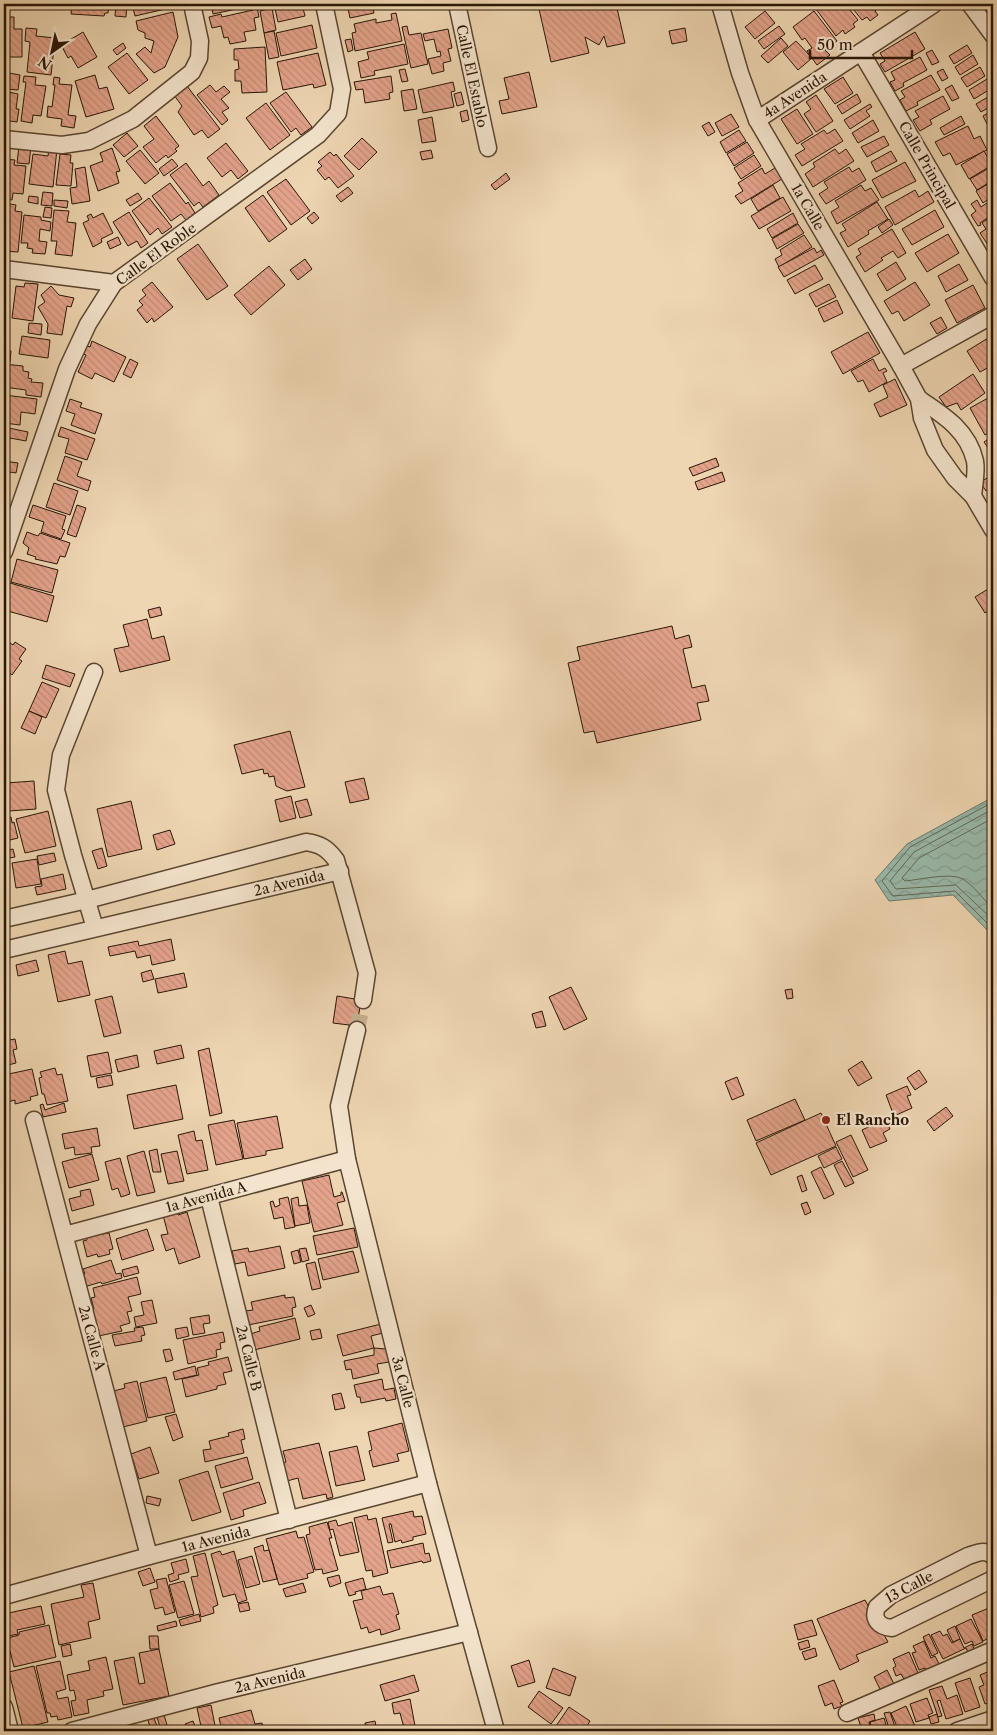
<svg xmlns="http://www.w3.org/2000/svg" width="997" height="1735" viewBox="0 0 997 1735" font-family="'Libre Caslon Text',serif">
  <defs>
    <pattern id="water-waves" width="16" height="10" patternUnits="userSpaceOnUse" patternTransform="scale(1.25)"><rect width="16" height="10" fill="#99b9ab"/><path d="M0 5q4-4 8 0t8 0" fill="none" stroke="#849e92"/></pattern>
    <pattern id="building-back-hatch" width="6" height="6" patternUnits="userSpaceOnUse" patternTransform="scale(1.25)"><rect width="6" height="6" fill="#e4a48c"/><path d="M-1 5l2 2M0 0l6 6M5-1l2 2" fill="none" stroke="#c48c77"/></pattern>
  </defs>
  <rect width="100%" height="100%" fill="#eed6b2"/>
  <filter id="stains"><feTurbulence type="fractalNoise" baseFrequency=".004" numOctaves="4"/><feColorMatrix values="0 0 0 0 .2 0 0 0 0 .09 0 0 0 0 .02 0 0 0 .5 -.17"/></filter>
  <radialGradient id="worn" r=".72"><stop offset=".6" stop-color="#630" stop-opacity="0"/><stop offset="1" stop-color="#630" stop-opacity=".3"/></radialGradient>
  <path fill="url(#water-waves)" stroke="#6c7869" d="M 993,797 L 993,936 L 953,895 L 889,901 L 875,880 L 907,844 Z"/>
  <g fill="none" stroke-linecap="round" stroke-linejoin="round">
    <g stroke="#616858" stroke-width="1">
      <path d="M 993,802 L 910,847 L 882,881 L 893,896 L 955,891 L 993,929"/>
      <path d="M 993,809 L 914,852 L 890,881 L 896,889 L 956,885 L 993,920"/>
      <path d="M 993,818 L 919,858 L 902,878 L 905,881 C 918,880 951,872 963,879 C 974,886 984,900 993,909"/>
    </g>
  </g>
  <g fill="url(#building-back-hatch)" stroke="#291606">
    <path d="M 72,4 L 113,4 L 113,6 L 109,5 L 108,13 L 105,13 L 104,16 L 71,14 Z"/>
    <path d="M 116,4 L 127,4 L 126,17 L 115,16 Z"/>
    <path d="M 132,4 L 173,4 L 174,7 L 135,16 Z"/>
    <path d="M 211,4 L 250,4 L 251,6 L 213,14 Z"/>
    <path d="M 274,4 L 302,4 L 305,16 L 278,22 Z"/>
    <path d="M 347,4 L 372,4 L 374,13 L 350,18 Z"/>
    <path d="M 563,4 L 616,4 L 625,43 L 607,47 L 604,36 L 599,45 L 585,37 L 589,53 L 551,62 L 539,9 Z"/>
    <path d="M 823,4 L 845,4 L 858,20 L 853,24 L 855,27 L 845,34 L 843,30 L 836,36 L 816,9 Z"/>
    <path d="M 849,4 L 881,4 L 882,5 L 875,11 L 878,15 L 870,21 L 867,17 L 862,20 Z"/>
    <path d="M 257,7 L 259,17 L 254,18 L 256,30 L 244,32 L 246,41 L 230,44 L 228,37 L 224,38 L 221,26 L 212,28 L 209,17 L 221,14 L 222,17 L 253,10 L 252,8 Z"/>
    <path d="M 272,8 L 276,30 L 264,33 L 260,11 Z"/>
    <path d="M 765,11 L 775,23 L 755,39 L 745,27 Z"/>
    <path d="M 814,11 L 837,41 L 825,50 L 830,55 L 817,65 L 807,51 L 812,48 L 805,38 L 802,40 L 793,27 Z"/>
    <path d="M 173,12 L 178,37 L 165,67 L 154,73 L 136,54 L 145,47 L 151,53 L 154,41 L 145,38 L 145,33 L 138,30 L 136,21 Z"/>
    <path d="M 396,13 L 402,41 L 355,51 L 352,33 L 356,32 L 354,24 L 376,19 L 376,23 L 392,20 L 391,14 Z"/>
    <path d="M 4,17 L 14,17 L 14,29 L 22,29 L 22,57 L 4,57 Z"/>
    <path d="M 312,25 L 317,48 L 281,56 L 276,33 Z"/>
    <path d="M 407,26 L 409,35 L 421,33 L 428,64 L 411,68 L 402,27 Z"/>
    <path d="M 779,26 L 785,34 L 764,49 L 758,41 Z"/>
    <path d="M 26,28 L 37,29 L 36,36 L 55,38 L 51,75 L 27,72 L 30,42 L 25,41 Z"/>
    <path d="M 685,28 L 687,41 L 672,44 L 669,31 Z"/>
    <path d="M 448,29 L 452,48 L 448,49 L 451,61 L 443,63 L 444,71 L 432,74 L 428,59 L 441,56 L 440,51 L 437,52 L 434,39 L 425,41 L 423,34 Z"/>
    <path d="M 274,31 L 279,57 L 269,59 L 264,33 Z"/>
    <path d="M 83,32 L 97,57 L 78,68 L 71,56 L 68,58 L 61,45 Z"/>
    <path d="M 915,32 L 925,49 L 885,72 L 880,64 L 885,61 L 880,53 Z"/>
    <path d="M 781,38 L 788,46 L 768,63 L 761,56 Z"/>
    <path d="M 351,39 L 353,50 L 348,52 L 345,40 Z"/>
    <path d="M 796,41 L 812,58 L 798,70 L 783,52 Z"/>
    <path d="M 123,43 L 126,48 L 117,55 L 113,50 Z"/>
    <path d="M 404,44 L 408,64 L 374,71 L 375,75 L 361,78 L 358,62 L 369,59 L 367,52 Z"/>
    <path d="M 967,45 L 972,53 L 954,64 L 949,56 Z"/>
    <path d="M 265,47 L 267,92 L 242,93 L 241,81 L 235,81 L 235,70 L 239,69 L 238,60 L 234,60 L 234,49 Z"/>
    <path d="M 932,50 L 939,62 L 932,65 L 926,53 Z"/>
    <path d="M 127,53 L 148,80 L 129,94 L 108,67 Z"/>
    <path d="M 318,53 L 326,85 L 314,88 L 313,84 L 283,90 L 277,62 Z"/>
    <path d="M 973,55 L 978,64 L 960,75 L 955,67 Z"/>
    <path d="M 920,57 L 927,70 L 903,83 L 904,86 L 895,91 L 890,82 L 895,80 L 891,72 Z"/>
    <path d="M 980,67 L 985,76 L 967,87 L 961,78 Z"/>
    <path d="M 405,69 L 408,81 L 402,82 L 399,70 Z"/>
    <path d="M 943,69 L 948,78 L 942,81 L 937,72 Z"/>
    <path d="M 529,72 L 537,107 L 502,114 L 499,101 L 509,99 L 504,78 Z"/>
    <path d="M 9,73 L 20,75 L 18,90 L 6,89 Z"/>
    <path d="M 95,75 L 99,89 L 107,87 L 114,109 L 86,117 L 75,81 Z"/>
    <path d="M 931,75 L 940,90 L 917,102 L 918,105 L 906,111 L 900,100 L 905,97 L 901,91 Z"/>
    <path d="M 24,76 L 36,77 L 35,85 L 46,86 L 41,116 L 33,115 L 32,123 L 21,121 L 26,82 L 23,82 Z"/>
    <path d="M 391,76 L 393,92 L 389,93 L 390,99 L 365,103 L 363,89 L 356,90 L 354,82 Z"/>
    <path d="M 54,77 L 60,78 L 59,84 L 72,85 L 68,115 L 76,116 L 74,128 L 61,126 L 62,119 L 47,117 L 48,106 L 52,107 L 55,85 L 53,85 Z"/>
    <path d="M 843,77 L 853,93 L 835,104 L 824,89 Z"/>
    <path d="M 987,79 L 992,88 L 974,99 L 969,90 Z"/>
    <path d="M 453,82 L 455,91 L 451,92 L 454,107 L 423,113 L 418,90 Z"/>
    <path d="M 210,85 L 216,92 L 224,86 L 230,92 L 221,99 L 229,108 L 222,112 L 228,120 L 222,125 L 197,95 Z"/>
    <path d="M 952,85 L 959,98 L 952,101 L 945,89 Z"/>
    <path d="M 187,86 L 220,129 L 208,138 L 202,130 L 194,135 L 178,112 L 182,106 L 174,95 Z"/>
    <path d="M 413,89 L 417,109 L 404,111 L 401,91 Z"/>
    <path d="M 4,91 L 18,94 L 16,109 L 19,109 L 17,122 L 4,120 Z"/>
    <path d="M 286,92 L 312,127 L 301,135 L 296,128 L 291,132 L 270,103 Z"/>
    <path d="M 461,92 L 464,104 L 457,106 L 454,94 Z"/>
    <path d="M 857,94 L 861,102 L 842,114 L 837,106 Z"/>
    <path d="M 993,94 L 993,105 L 981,112 L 976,104 Z"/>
    <path d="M 816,95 L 833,121 L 816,132 L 804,114 L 811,109 L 806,102 Z"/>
    <path d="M 943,96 L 950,109 L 930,120 L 932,124 L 920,131 L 913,120 L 919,117 L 915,111 Z"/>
    <path d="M 266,103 L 290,135 L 270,150 L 246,118 Z"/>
    <path d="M 870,104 L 872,107 L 866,111 L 870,116 L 850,129 L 844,120 Z"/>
    <path d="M 797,109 L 813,134 L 797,144 L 781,119 Z"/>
    <path d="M 467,110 L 469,120 L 462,122 L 460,112 Z"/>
    <path d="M 993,110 L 993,121 L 987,124 L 983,116 Z"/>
    <path d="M 731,114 L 739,127 L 722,136 L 715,123 Z"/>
    <path d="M 156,116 L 179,146 L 175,149 L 177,151 L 168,158 L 166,155 L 156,163 L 143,147 L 154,139 L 144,126 Z"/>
    <path d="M 961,116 L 965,124 L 944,135 L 940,128 Z"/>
    <path d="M 432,117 L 436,141 L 422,143 L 418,120 Z"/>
    <path d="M 873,120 L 879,131 L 858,143 L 852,133 Z"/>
    <path d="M 709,122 L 715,132 L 708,136 L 702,126 Z"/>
    <path d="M 968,126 L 974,139 L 980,136 L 987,150 L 956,165 L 950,153 L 943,156 L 935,142 Z"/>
    <path d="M 835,129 L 843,141 L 802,166 L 795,155 L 805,149 L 801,144 L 824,130 L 827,134 Z"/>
    <path d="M 739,130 L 746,141 L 726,153 L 720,142 Z"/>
    <path d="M 127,133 L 138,146 L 124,157 L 113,145 Z"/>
    <path d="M 884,136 L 889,145 L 867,157 L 861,147 Z"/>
    <path d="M 362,138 L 377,152 L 359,170 L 344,156 Z"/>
    <path d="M 747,142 L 754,153 L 734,166 L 727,154 Z"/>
    <path d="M 226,143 L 248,171 L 238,179 L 231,170 L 222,177 L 207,158 Z"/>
    <path d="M 19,146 L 31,147 L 29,164 L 17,163 Z"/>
    <path d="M 49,148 L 57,149 L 53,187 L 29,184 L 33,154 L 48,156 Z"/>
    <path d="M 112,148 L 120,171 L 116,172 L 119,183 L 98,191 L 90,166 L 103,161 L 100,153 Z"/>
    <path d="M 835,149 L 839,154 L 846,149 L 854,161 L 813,187 L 805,174 L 815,167 L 813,163 Z"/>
    <path d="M 140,150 L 159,173 L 145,184 L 126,161 Z"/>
    <path d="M 431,150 L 433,158 L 422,160 L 420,152 Z"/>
    <path d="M 891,151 L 897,161 L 876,172 L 871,162 Z"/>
    <path d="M 984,151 L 992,165 L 969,179 L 961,165 Z"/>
    <path d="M 330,152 L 334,156 L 336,154 L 354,176 L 338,188 L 329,177 L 325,180 L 317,170 L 322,166 L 318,162 Z"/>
    <path d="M 60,154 L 71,155 L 70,163 L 73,163 L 71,186 L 56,185 Z"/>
    <path d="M 754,155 L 761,166 L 741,179 L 734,168 Z"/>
    <path d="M 4,159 L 15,160 L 14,165 L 26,166 L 23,194 L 13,193 L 12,200 L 4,199 Z"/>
    <path d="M 172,159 L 178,166 L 164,176 L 159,169 Z"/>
    <path d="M 905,162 L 916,181 L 882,198 L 872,180 Z"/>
    <path d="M 186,163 L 203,186 L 209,181 L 219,195 L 203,207 L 199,202 L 194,206 L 170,175 Z"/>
    <path d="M 85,167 L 90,201 L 72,204 L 70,188 L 77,187 L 75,169 Z"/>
    <path d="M 849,167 L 852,172 L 859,168 L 866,180 L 826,204 L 819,194 L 828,188 L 824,182 Z"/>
    <path d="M 991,167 L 993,170 L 993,180 L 977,190 L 970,179 Z"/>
    <path d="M 762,168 L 765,174 L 775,168 L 782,179 L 741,204 L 735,196 L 743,191 L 738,183 Z"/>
    <path d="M 506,173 L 510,179 L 495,190 L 491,185 Z"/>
    <path d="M 286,179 L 310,211 L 291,225 L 267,192 Z"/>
    <path d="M 993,181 L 993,196 L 983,203 L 976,191 Z"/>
    <path d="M 170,183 L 186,204 L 188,202 L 195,213 L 186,220 L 181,214 L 171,221 L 152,196 Z"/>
    <path d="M 773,185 L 780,198 L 758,211 L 751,199 Z"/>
    <path d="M 861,185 L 865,191 L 871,188 L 879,200 L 837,224 L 831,212 L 839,207 L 835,201 Z"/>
    <path d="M 348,187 L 353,193 L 341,202 L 336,196 Z"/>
    <path d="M 915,190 L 919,197 L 928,191 L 934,202 L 895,225 L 885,207 Z"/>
    <path d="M 43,192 L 53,193 L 52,206 L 41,205 Z"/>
    <path d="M 138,193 L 142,199 L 130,206 L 126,200 Z"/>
    <path d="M 263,195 L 287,229 L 269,242 L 245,208 Z"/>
    <path d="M 29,196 L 38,197 L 38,204 L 28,202 Z"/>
    <path d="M 783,197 L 791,211 L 759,229 L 751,216 Z"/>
    <path d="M 149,198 L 172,227 L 162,234 L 158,228 L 150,235 L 132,211 Z"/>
    <path d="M 993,199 L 993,214 L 980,223 L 981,225 L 978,226 L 971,215 L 976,211 L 971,204 L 977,200 L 981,207 Z"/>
    <path d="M 54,200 L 68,201 L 67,208 L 54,206 Z"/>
    <path d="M 877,202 L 888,219 L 868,231 L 869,234 L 848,247 L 840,233 L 846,230 L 842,224 Z"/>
    <path d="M 4,203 L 16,205 L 15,211 L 22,212 L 18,252 L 4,251 Z"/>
    <path d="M 45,207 L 52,208 L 51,218 L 43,217 Z"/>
    <path d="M 54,210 L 69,211 L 67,222 L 76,223 L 72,256 L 55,254 L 57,241 L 51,241 Z"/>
    <path d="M 935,210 L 944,227 L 912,245 L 902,229 Z"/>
    <path d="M 129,212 L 148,243 L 141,248 L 137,241 L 128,246 L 113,222 Z"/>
    <path d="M 314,212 L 319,218 L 312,224 L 307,218 Z"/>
    <path d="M 103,213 L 113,233 L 101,239 L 102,242 L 93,247 L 83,223 L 89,220 L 87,216 L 91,214 L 93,218 Z"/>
    <path d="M 793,213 L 798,223 L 772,238 L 767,229 Z"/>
    <path d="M 24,215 L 41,217 L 41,220 L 51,222 L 50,231 L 40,229 L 39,241 L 47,242 L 45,254 L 32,253 L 33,249 L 27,248 L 28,243 L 21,243 Z"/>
    <path d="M 993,215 L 993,237 L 990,239 L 992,242 L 988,245 L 980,233 L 986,229 L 982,223 Z"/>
    <path d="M 889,219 L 893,225 L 882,233 L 878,227 Z"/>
    <path d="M 798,224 L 804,233 L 777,249 L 772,239 Z"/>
    <path d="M 892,229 L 906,253 L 898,258 L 893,251 L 881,258 L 883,260 L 865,272 L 856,257 L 861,254 L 858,249 Z"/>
    <path d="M 948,234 L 959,253 L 927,272 L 915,253 Z"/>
    <path d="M 804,235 L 812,247 L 779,267 L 775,259 L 782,255 L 780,250 Z"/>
    <path d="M 118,237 L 121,244 L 110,249 L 107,242 Z"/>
    <path d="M 198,244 L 228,286 L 207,300 L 177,259 Z"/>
    <path d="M 814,248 L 817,253 L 821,250 L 824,255 L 784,277 L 778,267 Z"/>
    <path d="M 305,259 L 312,269 L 298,280 L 290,270 Z"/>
    <path d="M 896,262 L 906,279 L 887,291 L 877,274 Z"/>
    <path d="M 959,264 L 968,280 L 946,292 L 938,276 Z"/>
    <path d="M 815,265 L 823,279 L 795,294 L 787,280 Z"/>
    <path d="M 269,266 L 285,285 L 251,315 L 234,295 Z"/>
    <path d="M 152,282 L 173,307 L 154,322 L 152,318 L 147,323 L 137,310 L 143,305 L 139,301 L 146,295 L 142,290 Z"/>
    <path d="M 915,282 L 930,305 L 904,321 L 898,311 L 892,314 L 884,301 Z"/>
    <path d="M 25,283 L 38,284 L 33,321 L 12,318 L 16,286 L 24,287 Z"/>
    <path d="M 829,284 L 836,297 L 816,307 L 809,294 Z"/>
    <path d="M 973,285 L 985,308 L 957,323 L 945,300 Z"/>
    <path d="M 51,286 L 59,295 L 74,298 L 71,307 L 67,306 L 62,335 L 47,333 L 48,324 L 38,307 L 45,302 L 41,295 Z"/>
    <path d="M 837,300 L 843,313 L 824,322 L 818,309 Z"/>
    <path d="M 941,317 L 947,328 L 937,334 L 930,323 Z"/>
    <path d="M 29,323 L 42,324 L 41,335 L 28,333 Z"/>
    <path d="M 868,332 L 880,353 L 843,374 L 831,352 Z"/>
    <path d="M 993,335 L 993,365 L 980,372 L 967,351 Z"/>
    <path d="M 22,336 L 50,340 L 48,358 L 19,354 Z"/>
    <path d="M 92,341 L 126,357 L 114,382 L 95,373 L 92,379 L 78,372 L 86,355 L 83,354 L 87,346 L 90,347 Z"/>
    <path d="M 4,350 L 11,351 L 10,362 L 4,361 Z"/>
    <path d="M 130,359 L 138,363 L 131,378 L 123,374 Z"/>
    <path d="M 873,359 L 879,371 L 885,368 L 887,371 L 883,373 L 887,382 L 869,392 L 863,380 L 858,382 L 851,371 Z"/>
    <path d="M 4,364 L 23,366 L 23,371 L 29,372 L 28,378 L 32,379 L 31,382 L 43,383 L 41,397 L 26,395 L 26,390 L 4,387 Z"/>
    <path d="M 973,374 L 985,393 L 961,410 L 957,403 L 946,407 L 939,397 Z"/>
    <path d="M 895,379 L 907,405 L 880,417 L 874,404 L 888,397 L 883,385 Z"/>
    <path d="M 4,395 L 37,399 L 35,414 L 21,412 L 20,425 L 4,423 Z"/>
    <path d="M 988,398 L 993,407 L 993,430 L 985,435 L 970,408 Z"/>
    <path d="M 70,399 L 82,403 L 80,407 L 102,414 L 95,434 L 71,425 L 75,414 L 66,411 Z"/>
    <path d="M 4,427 L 28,432 L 26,441 L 10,438 L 6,457 L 4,456 Z"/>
    <path d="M 61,427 L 95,439 L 87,460 L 65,453 L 69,439 L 58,436 Z"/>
    <path d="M 993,436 L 993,455 L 984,442 Z"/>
    <path d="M 65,456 L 82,462 L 77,476 L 91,481 L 88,491 L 57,480 Z"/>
    <path d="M 716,458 L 719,466 L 693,476 L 689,468 Z"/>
    <path d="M 4,461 L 18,463 L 16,473 L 10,472 L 9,477 L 5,476 L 4,483 Z"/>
    <path d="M 722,472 L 725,481 L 698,490 L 695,482 Z"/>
    <path d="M 991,476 L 993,480 L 993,486 L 986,491 L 980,482 Z"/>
    <path d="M 54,483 L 78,491 L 70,515 L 46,507 Z"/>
    <path d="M 33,505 L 66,516 L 62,529 L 65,530 L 61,539 L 41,532 L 44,522 L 29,517 Z"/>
    <path d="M 77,505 L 86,508 L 76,537 L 67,534 Z"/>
    <path d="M 27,532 L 38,536 L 40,533 L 70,543 L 65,557 L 60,556 L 57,564 L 35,559 L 36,557 L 27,554 L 29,548 L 23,543 Z"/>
    <path d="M 17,559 L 58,570 L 52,593 L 11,582 Z"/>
    <path d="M 7,582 L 54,596 L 47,622 L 4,610 L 4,593 Z"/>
    <path d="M 993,586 L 993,608 L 985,613 L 975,597 Z"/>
    <path d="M 160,607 L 162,615 L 150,618 L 148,610 Z"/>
    <path d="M 147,619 L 152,639 L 164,636 L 170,660 L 120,672 L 114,649 L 129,646 L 123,625 Z"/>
    <path d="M 672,626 L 675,639 L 689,635 L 692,647 L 683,649 L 692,688 L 705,685 L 709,701 L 697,703 L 701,720 L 597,743 L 594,731 L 584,733 L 568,663 L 580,660 L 577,647 Z"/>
    <path d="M 4,639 L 13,645 L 15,642 L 26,649 L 19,659 L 22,661 L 12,675 L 4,669 Z"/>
    <path d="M 46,665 L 75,674 L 70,687 L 42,678 Z"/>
    <path d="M 42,682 L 59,689 L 46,718 L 29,711 Z"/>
    <path d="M 29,711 L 42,717 L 35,734 L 21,728 Z"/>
    <path d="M 290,731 L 305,787 L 287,791 L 276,786 L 274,776 L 269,777 L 268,773 L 264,774 L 263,769 L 242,774 L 234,745 Z"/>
    <path d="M 364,778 L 369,799 L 350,803 L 345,782 Z"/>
    <path d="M 34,781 L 36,809 L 9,811 L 6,783 Z"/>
    <path d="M 291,796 L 296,818 L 280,822 L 275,800 Z"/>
    <path d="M 307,799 L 312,815 L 300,818 L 295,802 Z"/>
    <path d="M 131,801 L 142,849 L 108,857 L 97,809 Z"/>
    <path d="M 48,811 L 56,846 L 25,853 L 16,819 Z"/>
    <path d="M 11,817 L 12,823 L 14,822 L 18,838 L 6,841 L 4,840 L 4,819 Z"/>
    <path d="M 170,830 L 175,844 L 157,850 L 153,835 Z"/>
    <path d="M 102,848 L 107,866 L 98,869 L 92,851 Z"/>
    <path d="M 13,849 L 15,857 L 4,859 L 4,851 Z"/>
    <path d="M 54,853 L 56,861 L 39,865 L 37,856 Z"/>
    <path d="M 37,859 L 41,884 L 16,888 L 12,863 Z"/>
    <path d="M 63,874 L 66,889 L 37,895 L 35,887 L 42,886 L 41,879 Z"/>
    <path d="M 171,939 L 175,960 L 152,965 L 150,955 L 137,958 L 135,951 L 110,956 L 108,947 L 138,941 L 139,946 Z"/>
    <path d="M 65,951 L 68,964 L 82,961 L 90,995 L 58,1002 L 48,955 Z"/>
    <path d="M 36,960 L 39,971 L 18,976 L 16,965 Z"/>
    <path d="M 151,970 L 154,979 L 143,982 L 141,973 Z"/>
    <path d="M 184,973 L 187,987 L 158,993 L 155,979 Z"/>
    <path d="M 571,987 L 587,1019 L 564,1030 L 549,997 Z"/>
    <path d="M 792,989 L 793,998 L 787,999 L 785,990 Z"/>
    <path d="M 112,996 L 121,1033 L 104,1037 L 95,1000 Z"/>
    <path d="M 337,996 L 361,1000 L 357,1026 L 333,1023 Z"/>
    <path d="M 542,1011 L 546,1026 L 536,1028 L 532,1014 Z"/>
    <path d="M 15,1039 L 17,1049 L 13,1050 L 16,1063 L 4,1066 L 4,1041 Z"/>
    <path d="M 181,1045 L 184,1058 L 157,1064 L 154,1051 Z"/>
    <path d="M 209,1048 L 222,1113 L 210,1116 L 198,1051 Z"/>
    <path d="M 108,1052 L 112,1073 L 91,1077 L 87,1056 Z"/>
    <path d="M 137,1055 L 139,1067 L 118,1072 L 115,1060 Z"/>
    <path d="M 862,1061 L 872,1078 L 858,1086 L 848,1070 Z"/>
    <path d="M 55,1068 L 57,1075 L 62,1074 L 68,1101 L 47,1105 L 44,1094 L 42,1094 L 39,1078 L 42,1077 L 40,1072 Z"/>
    <path d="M 32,1069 L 38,1095 L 30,1097 L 31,1100 L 15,1104 L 15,1100 L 4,1103 L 4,1075 Z"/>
    <path d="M 919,1070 L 927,1082 L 915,1090 L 907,1078 Z"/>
    <path d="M 111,1075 L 113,1085 L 98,1088 L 96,1078 Z"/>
    <path d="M 737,1077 L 744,1095 L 732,1100 L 725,1082 Z"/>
    <path d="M 176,1085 L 183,1119 L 134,1129 L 127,1095 Z"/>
    <path d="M 907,1086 L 911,1095 L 907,1096 L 912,1108 L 894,1116 L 886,1095 Z"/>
    <path d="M 795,1099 L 805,1120 L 756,1141 L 747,1120 Z"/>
    <path d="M 64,1103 L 66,1112 L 43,1117 L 40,1105 L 43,1104 L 45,1110 Z"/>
    <path d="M 946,1107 L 953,1116 L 934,1131 L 927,1121 Z"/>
    <path d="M 821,1113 L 836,1146 L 771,1175 L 756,1143 Z"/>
    <path d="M 277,1116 L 283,1148 L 266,1151 L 266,1155 L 244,1159 L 237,1123 Z"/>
    <path d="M 885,1119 L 890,1129 L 883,1133 L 887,1141 L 870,1148 L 862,1130 Z"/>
    <path d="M 234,1120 L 243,1159 L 216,1165 L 208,1125 Z"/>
    <path d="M 97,1128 L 100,1146 L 91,1147 L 92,1153 L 75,1155 L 74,1147 L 65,1149 L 62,1134 Z"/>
    <path d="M 194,1131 L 196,1141 L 202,1140 L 208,1170 L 187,1174 L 178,1135 Z"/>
    <path d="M 851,1135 L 868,1170 L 853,1177 L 836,1142 Z"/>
    <path d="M 836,1147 L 842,1159 L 824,1168 L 818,1156 Z"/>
    <path d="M 157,1149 L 161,1172 L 153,1172 L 149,1151 Z"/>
    <path d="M 144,1151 L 155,1192 L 137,1196 L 127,1156 Z"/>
    <path d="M 177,1151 L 184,1181 L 168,1184 L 161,1154 Z"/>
    <path d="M 92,1154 L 99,1180 L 69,1188 L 62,1162 Z"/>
    <path d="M 120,1158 L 130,1194 L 121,1197 L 118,1188 L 112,1190 L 105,1162 Z"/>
    <path d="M 842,1161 L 854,1183 L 845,1187 L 834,1165 Z"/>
    <path d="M 821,1167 L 834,1194 L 824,1199 L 811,1172 Z"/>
    <path d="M 329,1175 L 334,1197 L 341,1195 L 341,1192 L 342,1192 L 345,1201 L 337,1203 L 343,1225 L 314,1232 L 302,1181 Z"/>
    <path d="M 802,1175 L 807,1190 L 802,1192 L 797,1177 Z"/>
    <path d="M 90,1189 L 94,1205 L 72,1211 L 69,1199 L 81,1196 L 80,1191 Z"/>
    <path d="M 288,1197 L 295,1227 L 285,1229 L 283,1217 L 274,1219 L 270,1202 L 273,1201 L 275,1207 L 280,1205 L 279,1199 Z"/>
    <path d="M 298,1197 L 299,1206 L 307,1205 L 310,1223 L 295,1226 L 291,1199 Z"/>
    <path d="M 807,1202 L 811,1212 L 805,1215 L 801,1204 Z"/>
    <path d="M 177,1210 L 178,1215 L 187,1212 L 200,1257 L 179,1264 L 174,1248 L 166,1251 L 161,1235 L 168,1234 L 163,1215 Z"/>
    <path d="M 354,1228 L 358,1247 L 317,1255 L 313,1236 Z"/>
    <path d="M 147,1229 L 154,1250 L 122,1260 L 116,1239 Z"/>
    <path d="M 97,1233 L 97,1235 L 109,1233 L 113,1249 L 109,1250 L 110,1254 L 98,1257 L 97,1254 L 87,1257 L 83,1241 L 87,1240 L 86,1236 Z"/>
    <path d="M 280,1246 L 285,1268 L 248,1276 L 245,1262 L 235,1264 L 232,1251 L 248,1248 L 249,1252 Z"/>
    <path d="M 306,1248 L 309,1260 L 302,1262 L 299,1249 Z"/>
    <path d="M 298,1250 L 301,1262 L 294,1264 L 291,1252 Z"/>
    <path d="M 353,1251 L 359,1272 L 323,1280 L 318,1259 Z"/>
    <path d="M 111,1260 L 116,1274 L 121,1273 L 122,1278 L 102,1284 L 101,1282 L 84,1287 L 81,1275 L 85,1274 L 83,1269 Z"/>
    <path d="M 315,1262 L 321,1288 L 312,1290 L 306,1264 Z"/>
    <path d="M 137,1266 L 139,1273 L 124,1277 L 122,1270 Z"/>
    <path d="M 137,1277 L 141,1294 L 128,1297 L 132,1311 L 127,1312 L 130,1323 L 120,1326 L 122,1331 L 94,1337 L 88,1310 L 94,1309 L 91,1298 L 95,1297 L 93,1288 Z"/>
    <path d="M 285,1295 L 285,1298 L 294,1297 L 296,1307 L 292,1308 L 293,1316 L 248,1325 L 245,1311 L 253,1310 L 251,1302 Z"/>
    <path d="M 152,1300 L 157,1323 L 136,1327 L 134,1317 L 144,1315 L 141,1302 Z"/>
    <path d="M 311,1305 L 315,1314 L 308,1317 L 304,1308 Z"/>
    <path d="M 209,1315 L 210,1323 L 203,1324 L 205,1333 L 193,1335 L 190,1318 Z"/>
    <path d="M 295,1318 L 300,1339 L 254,1350 L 250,1334 L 260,1331 L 259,1327 Z"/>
    <path d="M 381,1324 L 383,1333 L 371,1336 L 374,1348 L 343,1356 L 337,1335 Z"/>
    <path d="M 143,1327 L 145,1335 L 141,1336 L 142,1341 L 115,1346 L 112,1335 L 135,1331 L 134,1328 Z"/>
    <path d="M 187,1327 L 189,1336 L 177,1339 L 175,1329 Z"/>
    <path d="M 320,1329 L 322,1338 L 312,1340 L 310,1331 Z"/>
    <path d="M 223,1332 L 225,1342 L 220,1343 L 221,1349 L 216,1350 L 217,1357 L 188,1364 L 183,1340 Z"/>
    <path d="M 374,1348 L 386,1349 L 389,1362 L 377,1364 L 379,1373 L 353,1379 L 351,1369 L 346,1370 L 344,1361 L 374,1355 Z"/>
    <path d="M 170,1349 L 173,1360 L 166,1362 L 163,1350 Z"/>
    <path d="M 228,1357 L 232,1371 L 223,1373 L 226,1384 L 217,1386 L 217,1389 L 186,1397 L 182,1379 L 199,1375 L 197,1368 L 209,1365 L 208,1362 Z"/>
    <path d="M 195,1366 L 197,1375 L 175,1380 L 173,1372 Z"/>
    <path d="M 166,1377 L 175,1412 L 148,1418 L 140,1383 Z"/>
    <path d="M 382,1379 L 384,1390 L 394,1388 L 396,1399 L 386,1401 L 385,1398 L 361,1403 L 360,1397 L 357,1397 L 354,1385 Z"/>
    <path d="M 137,1381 L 147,1421 L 119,1428 L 110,1392 L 125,1388 L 124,1384 Z"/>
    <path d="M 341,1393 L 345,1408 L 335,1410 L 332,1395 Z"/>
    <path d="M 176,1414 L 183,1437 L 173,1441 L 165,1417 Z"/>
    <path d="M 402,1423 L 409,1451 L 397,1454 L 399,1461 L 373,1467 L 369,1451 L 372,1450 L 368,1432 Z"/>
    <path d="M 243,1429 L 245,1439 L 241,1440 L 244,1453 L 205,1462 L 203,1450 L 211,1449 L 209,1441 L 229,1436 L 228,1433 Z"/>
    <path d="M 319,1443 L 333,1497 L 327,1499 L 326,1494 L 303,1499 L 298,1478 L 287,1481 L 282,1463 L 286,1462 L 283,1451 Z"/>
    <path d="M 357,1446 L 365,1480 L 336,1486 L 329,1452 Z"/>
    <path d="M 150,1447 L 159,1473 L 139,1479 L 131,1454 Z"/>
    <path d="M 247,1457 L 253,1479 L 221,1488 L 215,1466 Z"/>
    <path d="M 208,1471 L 221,1512 L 192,1521 L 179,1480 Z"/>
    <path d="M 259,1482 L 266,1503 L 243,1510 L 244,1516 L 231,1520 L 223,1493 Z"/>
    <path d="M 147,1496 L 161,1499 L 159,1506 L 146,1503 Z"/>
    <path d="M 413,1511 L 414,1517 L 422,1516 L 426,1534 L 413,1537 L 413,1540 L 402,1543 L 401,1540 L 395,1542 L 391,1524 L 389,1524 L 393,1542 L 388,1543 L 382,1518 Z"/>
    <path d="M 367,1515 L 368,1520 L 376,1518 L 388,1573 L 373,1577 L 372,1570 L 366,1571 L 354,1518 Z"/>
    <path d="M 336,1520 L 338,1526 L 352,1522 L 359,1552 L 340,1556 L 333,1529 L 330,1530 L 328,1522 Z"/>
    <path d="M 327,1522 L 332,1538 L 329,1538 L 338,1570 L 323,1574 L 322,1569 L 315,1570 L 306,1535 L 310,1534 L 309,1527 Z"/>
    <path d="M 296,1531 L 298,1538 L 304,1537 L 314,1572 L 307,1574 L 308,1578 L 279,1585 L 266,1539 Z"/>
    <path d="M 423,1543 L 425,1554 L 429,1553 L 431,1561 L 423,1563 L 422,1561 L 391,1568 L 387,1551 Z"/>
    <path d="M 263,1545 L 264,1551 L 269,1550 L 277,1579 L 263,1582 L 254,1548 Z"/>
    <path d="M 220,1551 L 222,1555 L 234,1551 L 247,1600 L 238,1603 L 235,1594 L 223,1597 L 211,1554 Z"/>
    <path d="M 205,1553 L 218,1605 L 213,1607 L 214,1613 L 201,1617 L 191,1577 L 198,1576 L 193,1556 Z"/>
    <path d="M 252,1556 L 260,1584 L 246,1588 L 238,1560 Z"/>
    <path d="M 186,1559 L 189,1572 L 178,1575 L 179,1579 L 170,1582 L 168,1575 L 174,1573 L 171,1563 Z"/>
    <path d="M 150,1568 L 155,1582 L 143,1586 L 138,1572 Z"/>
    <path d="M 339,1575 L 341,1583 L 330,1587 L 327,1578 Z"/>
    <path d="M 166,1578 L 175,1612 L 165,1615 L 163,1607 L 155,1609 L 150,1590 L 158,1588 L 156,1580 Z"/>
    <path d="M 363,1578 L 366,1589 L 355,1592 L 356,1594 L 349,1596 L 345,1583 Z"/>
    <path d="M 184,1581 L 194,1614 L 178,1618 L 169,1585 Z"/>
    <path d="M 93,1583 L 100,1619 L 88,1622 L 91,1638 L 59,1645 L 51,1604 L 84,1597 L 81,1585 Z"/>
    <path d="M 303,1583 L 306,1592 L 286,1597 L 283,1589 Z"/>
    <path d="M 380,1586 L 383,1595 L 393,1593 L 399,1614 L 396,1615 L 400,1629 L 381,1635 L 380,1629 L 369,1633 L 367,1627 L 361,1629 L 353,1601 L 363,1599 L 361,1591 Z"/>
    <path d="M 865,1600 L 888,1642 L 856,1655 L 859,1661 L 840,1670 L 817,1619 Z"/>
    <path d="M 248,1602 L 250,1610 L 240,1612 L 238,1604 Z"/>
    <path d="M 41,1606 L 45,1624 L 17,1630 L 18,1634 L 4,1637 L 4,1624 L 6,1623 L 4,1614 Z"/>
    <path d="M 989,1608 L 993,1618 L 993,1636 L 983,1641 L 972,1615 Z"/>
    <path d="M 199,1614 L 201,1621 L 181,1626 L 179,1620 Z"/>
    <path d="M 971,1619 L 983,1642 L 974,1646 L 972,1641 L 965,1644 L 956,1626 Z"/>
    <path d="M 812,1620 L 817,1635 L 798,1640 L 794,1625 Z"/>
    <path d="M 176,1621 L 177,1626 L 158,1631 L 157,1626 Z"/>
    <path d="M 49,1625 L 56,1657 L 14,1667 L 10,1651 L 7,1651 L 4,1639 L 19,1635 L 19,1632 Z"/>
    <path d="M 955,1626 L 960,1639 L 953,1642 L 947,1630 Z"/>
    <path d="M 940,1631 L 943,1636 L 947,1634 L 952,1643 L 960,1639 L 964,1648 L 972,1644 L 975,1651 L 969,1654 L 966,1648 L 943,1659 L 931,1635 Z"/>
    <path d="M 929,1634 L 938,1653 L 932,1656 L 923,1637 Z"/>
    <path d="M 149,1636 L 158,1636 L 159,1649 L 150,1649 Z"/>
    <path d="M 808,1640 L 810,1647 L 800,1650 L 798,1643 Z"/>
    <path d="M 924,1641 L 931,1658 L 935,1656 L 940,1666 L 927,1671 L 925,1668 L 919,1670 L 912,1653 L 916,1652 L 913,1646 Z"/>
    <path d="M 70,1644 L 72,1655 L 63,1657 L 61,1646 Z"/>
    <path d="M 815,1648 L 817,1656 L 805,1660 L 802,1652 Z"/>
    <path d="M 159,1649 L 169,1696 L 123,1705 L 114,1661 L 134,1657 L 139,1684 L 145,1683 L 139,1653 Z"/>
    <path d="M 909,1652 L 918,1673 L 904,1679 L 901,1674 L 896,1676 L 893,1668 L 896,1666 L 893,1659 Z"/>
    <path d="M 106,1657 L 113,1689 L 103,1691 L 104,1696 L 87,1700 L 89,1713 L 74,1716 L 71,1701 L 76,1700 L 74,1690 L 70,1691 L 67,1675 L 90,1670 L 88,1661 Z"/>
    <path d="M 529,1660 L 535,1682 L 518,1687 L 511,1666 Z"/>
    <path d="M 60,1661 L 66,1689 L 56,1692 L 58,1699 L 68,1697 L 72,1717 L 58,1720 L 57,1716 L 51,1717 L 50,1713 L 47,1713 L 36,1666 Z"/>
    <path d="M 34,1666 L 48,1722 L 23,1728 L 9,1672 Z"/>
    <path d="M 553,1668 L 576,1677 L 570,1696 L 546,1688 Z"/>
    <path d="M 887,1670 L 894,1684 L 881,1691 L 874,1677 Z"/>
    <path d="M 990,1671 L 993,1679 L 993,1701 L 985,1704 L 979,1687 L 984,1685 L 980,1675 Z"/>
    <path d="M 414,1675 L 419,1691 L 385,1701 L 380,1685 Z"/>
    <path d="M 970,1678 L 980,1707 L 965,1712 L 955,1683 Z"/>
    <path d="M 834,1680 L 843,1702 L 840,1703 L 842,1706 L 834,1709 L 832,1703 L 825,1706 L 818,1686 Z"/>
    <path d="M 942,1686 L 947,1699 L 957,1695 L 963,1714 L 946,1719 L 940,1700 L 937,1701 L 942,1716 L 938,1717 L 929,1690 Z"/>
    <path d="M 539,1691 L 563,1708 L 551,1724 L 528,1707 Z"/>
    <path d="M 927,1698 L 933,1713 L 928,1715 L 929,1718 L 916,1722 L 910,1704 Z"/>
    <path d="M 410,1699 L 415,1726 L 404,1728 L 400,1713 L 394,1714 L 392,1703 Z"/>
    <path d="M 211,1705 L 216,1731 L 202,1731 L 197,1708 Z"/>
    <path d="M 906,1706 L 915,1726 L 899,1731 L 891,1713 Z"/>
    <path d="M 569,1707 L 590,1721 L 584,1731 L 564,1731 L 556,1726 Z"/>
    <path d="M 251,1710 L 255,1724 L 262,1723 L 264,1731 L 222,1731 L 219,1718 Z"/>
    <path d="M 890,1712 L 896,1730 L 890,1731 L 884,1713 Z"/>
    <path d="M 874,1714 L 875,1720 L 869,1722 L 870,1727 L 862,1730 L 858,1718 Z"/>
    <path d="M 937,1714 L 939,1722 L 931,1724 L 929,1717 Z"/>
    <path d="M 164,1715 L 167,1725 L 160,1727 L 157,1717 Z"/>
    <path d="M 154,1718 L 158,1729 L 151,1731 L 148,1720 Z"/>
    <path d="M 884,1718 L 888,1731 L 873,1731 L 870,1722 Z"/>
    <path d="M 193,1721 L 197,1731 L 188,1731 L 185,1724 Z"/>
    <path d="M 375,1721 L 377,1731 L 366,1731 L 365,1723 Z"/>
  </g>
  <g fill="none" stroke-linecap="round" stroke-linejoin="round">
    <path stroke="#c7b090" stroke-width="16" stroke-dasharray="16 8" stroke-linecap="butt" d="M 357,1030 L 363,1000"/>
    <g stroke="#5a4631" stroke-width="19">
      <g id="minor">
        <path d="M 457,4 L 488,148"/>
        <path d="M 720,4 L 740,73 L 757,120 L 901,366 L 919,399 L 922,418 L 935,450 L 955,478 L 973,496 L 993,530"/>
        <path d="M 970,4 L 993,35"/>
        <path d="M 861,52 L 993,278"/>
        <path d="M 757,120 L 934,4"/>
        <path d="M 4,139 L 62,145 L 89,141 L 133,119 L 192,72 L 199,58 L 200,41 L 192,4"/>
        <path d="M 4,269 L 114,283"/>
        <path d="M 901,366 L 993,315"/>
        <path d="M 919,399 C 943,415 968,430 975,461 C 977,471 974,485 973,496"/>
        <path d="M 4,552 L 67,369 L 88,324 L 114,283 L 318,135 L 338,113 L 342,89 L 324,4"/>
        <path d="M 94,672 L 61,755 L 56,790 L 73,855 L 95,928"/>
        <path d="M 4,919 L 87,900 L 306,842 C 320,844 327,848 336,860 L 367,973 L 363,1000"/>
        <path d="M 4,950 L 340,871"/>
        <path d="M 357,1030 L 339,1106 L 347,1159 L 428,1483 L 496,1731"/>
        <path d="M 34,1120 L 149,1556"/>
        <path d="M 209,1197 L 289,1520"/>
        <path d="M 65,1235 L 347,1159"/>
        <path d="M 993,1556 C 985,1549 978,1553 968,1556 L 891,1595 L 877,1607 C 872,1619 879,1627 892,1628 L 993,1579"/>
        <path d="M 4,1596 L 149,1556 L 428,1483"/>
        <path d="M 4,1707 L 10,1731"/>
        <path d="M 847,1713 L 993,1650"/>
        <path d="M 72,1731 L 219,1692 L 469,1632"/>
        <path d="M 957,1731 L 993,1719"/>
      </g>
    </g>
    <use href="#minor" stroke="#f4e4cd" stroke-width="16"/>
  </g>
  <circle fill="#8f2418" stroke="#f4e4cd" stroke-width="2" cx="826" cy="1120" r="5"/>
  <g text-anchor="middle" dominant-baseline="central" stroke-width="4.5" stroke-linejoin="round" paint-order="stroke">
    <g font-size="14" fill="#291606" stroke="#f4e4cd">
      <text transform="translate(472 76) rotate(78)">Calle El Establo</text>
      <text transform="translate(795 95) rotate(-33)">4a Avenida</text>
      <text transform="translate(927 165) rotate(60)">Calle Principal</text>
      <text transform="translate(808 207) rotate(60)">1a Calle</text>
      <text transform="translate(156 254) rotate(-36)">Calle El Roble</text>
      <text transform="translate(289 883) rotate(-13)">2a Avenida</text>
      <text transform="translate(206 1197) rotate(-15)">1a Avenida A</text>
      <text transform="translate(92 1338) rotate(75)">2a Calle A</text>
      <text transform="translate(249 1358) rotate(76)">2a Calle B</text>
      <text transform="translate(403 1382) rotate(76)">3a Calle</text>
      <text transform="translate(216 1539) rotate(-14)">1a Avenida</text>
      <text transform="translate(909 1587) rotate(-28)">13 Calle</text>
      <text transform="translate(270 1680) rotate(-13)">2a Avenida</text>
    </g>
    <g font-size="14" font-weight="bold" fill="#291606" stroke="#f4e4cd" text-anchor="start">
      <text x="836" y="1120">El Rancho</text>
    </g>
  </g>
  <rect width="997" height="1735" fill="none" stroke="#eed6b2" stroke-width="20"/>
  <rect x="5" y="5" width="987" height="1725" fill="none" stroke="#291606" stroke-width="2.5"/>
  <rect x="10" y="10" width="977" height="1715" fill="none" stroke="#291606"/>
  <g transform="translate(52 52) rotate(213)" stroke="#f4e4cd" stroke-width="4" paint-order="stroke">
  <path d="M0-4L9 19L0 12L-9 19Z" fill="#291606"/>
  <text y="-8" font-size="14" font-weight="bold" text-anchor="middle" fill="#291606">N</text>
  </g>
  <path d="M810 50v8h102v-8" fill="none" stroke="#291606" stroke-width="2.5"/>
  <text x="817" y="50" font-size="15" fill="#291606" stroke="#f4e4cd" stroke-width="4" paint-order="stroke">50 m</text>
  <rect width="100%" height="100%" filter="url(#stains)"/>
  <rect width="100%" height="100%" fill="url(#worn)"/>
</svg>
